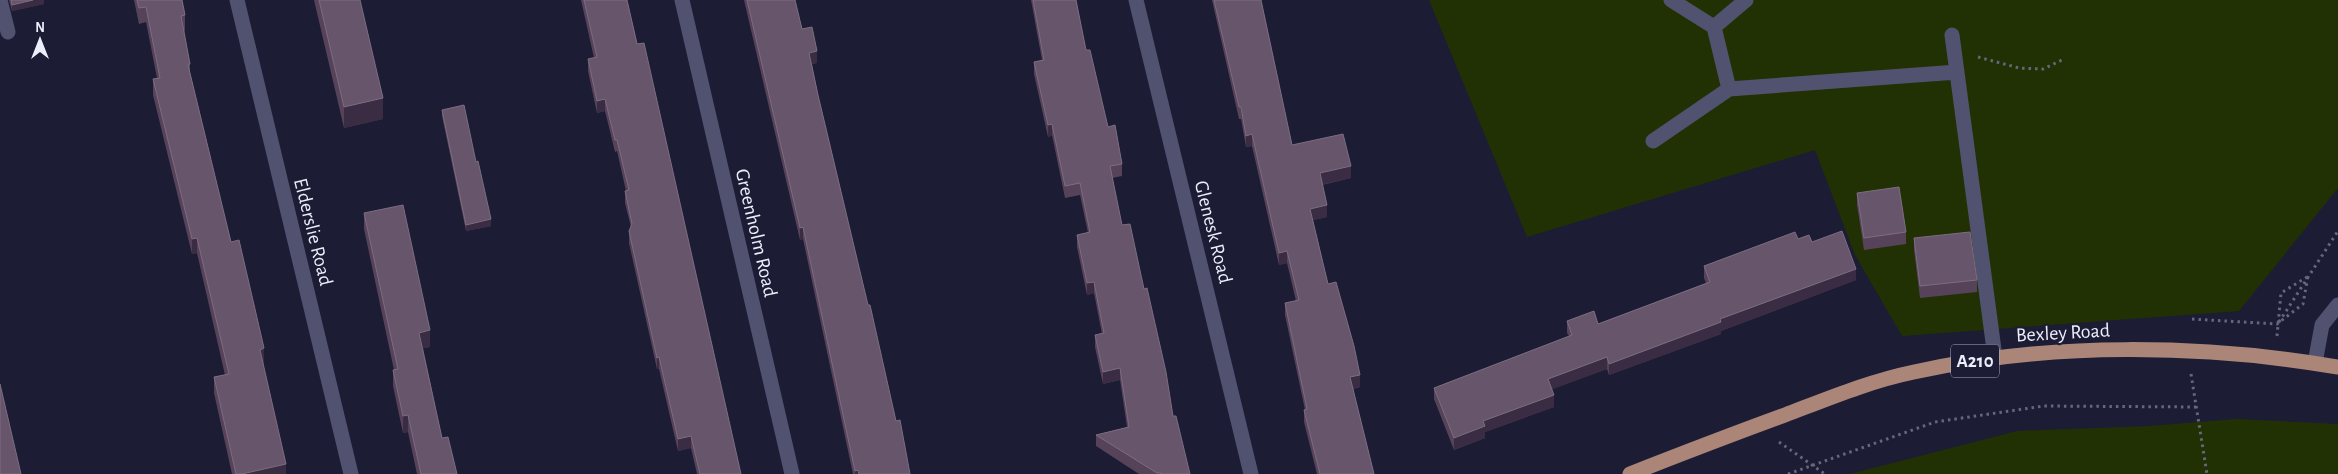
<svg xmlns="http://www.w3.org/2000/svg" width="2338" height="474" font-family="'Alegreya Sans',sans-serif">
  <rect width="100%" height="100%" fill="#1c1c35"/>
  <path fill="#223103" d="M 1429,0 L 2338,0 L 2338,188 L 2239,311 L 1902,336 L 1855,255 L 1815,150 L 1527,237 Z
    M 2236,419 L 2338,424 L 2338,474 L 1850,474 L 2017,431 L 2149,426 Z"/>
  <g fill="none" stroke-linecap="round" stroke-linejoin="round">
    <path stroke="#66677c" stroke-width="3" stroke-dasharray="2.5 4" stroke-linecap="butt" d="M 1978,57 L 2019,68 L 2043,69 L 2062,60
      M 2192,319 L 2277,324 L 2303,304 L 2308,276
      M 2279,322 L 2338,231
      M 2277,336 L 2281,293 L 2307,277
      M 2191,374 L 2207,474
      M 1779,442 L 1825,474
      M 1788,474 L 1935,422 L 2044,406 L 2196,407"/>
    <path stroke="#51526f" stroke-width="15" d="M 0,0 L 8,32
      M 237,0 L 351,474
      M 682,0 L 792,474
      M 1136,0 L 1251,474
      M 1671,0 L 1714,27 L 1729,89
      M 1714,27 L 1746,0
      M 1952,35 L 1995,357
      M 1653,141 L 1729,89 L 1957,72
      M 2315,363 L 2322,325 L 2338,305"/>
    <path stroke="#ac8579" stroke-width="15" d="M 1630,474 C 1681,454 1733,434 1785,415 C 1827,399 1870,381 1914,372 C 2049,342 2202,344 2338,367"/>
  </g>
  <path fill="#574359" d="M 9,0 L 44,0 L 44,4 L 12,11 Z
    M 134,0 L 182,0 L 185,15 L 185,31 L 184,31 L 190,64 L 190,73 L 231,242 L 264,364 L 263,364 L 286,474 L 232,474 L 214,393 L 214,377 L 225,375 L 197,253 L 192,254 L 153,95 L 153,79 L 157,78 L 146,22 L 139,24 Z
    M 314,0 L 360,0 L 383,119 L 344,128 Z
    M 581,0 L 627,0 L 741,474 L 697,474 L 691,448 L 678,451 L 659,369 L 657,369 L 629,243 L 629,231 L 631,227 L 625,203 L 625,191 L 626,191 L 617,151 L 615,152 L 605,111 L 597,113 L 588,71 L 588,59 L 594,58 Z
    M 744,0 L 795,0 L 802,29 L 817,63 L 812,64 L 818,95 L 868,305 L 896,421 L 910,474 L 853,474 L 803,239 L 800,240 Z
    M 1031,0 L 1076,0 L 1086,50 L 1108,127 L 1122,164 L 1122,176 L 1112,178 L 1122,225 L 1144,289 L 1173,416 L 1190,474 L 1139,474 L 1096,446 L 1096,435 L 1127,427 L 1120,380 L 1103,384 L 1095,347 L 1095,335 L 1102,334 L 1094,293 L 1087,295 L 1077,247 L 1077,235 L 1088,233 L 1080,195 L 1065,198 L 1052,135 L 1048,137 L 1034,74 L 1034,62 L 1042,60 Z
    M 1212,0 L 1261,0 L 1292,145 L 1351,178 L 1322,185 L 1327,217 L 1313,220 L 1328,284 L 1360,387 L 1353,389 L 1374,474 L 1317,474 L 1304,422 L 1304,410 L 1305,410 L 1285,315 L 1285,303 L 1296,301 L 1287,263 L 1279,265 L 1252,146 L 1246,147 L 1241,119 L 1239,119 Z
    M 442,110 L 476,162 L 491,226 L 466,231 L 442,116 Z
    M 1857,193 L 1906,232 L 1906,244 L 1864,250 L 1857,205 Z
    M 364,213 L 430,347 L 423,348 L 442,438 L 457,474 L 417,474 L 408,432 L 403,433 L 393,386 L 393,370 L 394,370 L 364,229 Z
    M 1914,238 L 1977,280 L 1977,292 L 1920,298 L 1914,250 Z
    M 1798,239 L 1812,242 L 1856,280 L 1721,331 L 1721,334 L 1609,375 L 1607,369 L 1552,389 L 1554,407 L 1485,432 L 1485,438 L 1454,450 L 1434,399 L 1434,388 L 1569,336 L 1567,333 L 1567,321 L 1598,324 L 1706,283 L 1704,278 L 1704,266 Z"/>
  <path fill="#392c43" d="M 33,0 L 44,0 L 44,4 L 12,11 L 12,5 Z
    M 817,51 L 817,63 L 809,65 L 809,53 Z
    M 383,98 L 383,119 L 344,128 L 344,107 Z
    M 605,99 L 605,111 L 597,113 L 597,101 Z
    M 1052,124 L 1052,135 L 1048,137 L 1048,125 Z
    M 1252,134 L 1252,146 L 1246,147 L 1246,136 Z
    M 1351,166 L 1351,178 L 1320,185 L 1320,173 Z
    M 1327,205 L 1327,217 L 1310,221 L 1310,209 Z
    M 491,219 L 491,226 L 466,231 L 466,225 Z
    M 803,227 L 803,239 L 800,240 L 800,228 Z
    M 197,238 L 197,253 L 192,254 L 192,239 Z
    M 1287,251 L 1287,263 L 1279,265 L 1279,253 Z
    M 1856,269 L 1856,280 L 1721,331 L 1721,334 L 1609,375 L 1609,364 L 1720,319 Z
    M 1094,282 L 1094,293 L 1087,295 L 1087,283 Z
    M 430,330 L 430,347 L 419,349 L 419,333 Z
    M 264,348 L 264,364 L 260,365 L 260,350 Z
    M 659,357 L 659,369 L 657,369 L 657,358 Z
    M 1607,357 L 1607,369 L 1548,391 L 1548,379 Z
    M 1120,368 L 1120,380 L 1103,384 L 1103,372 Z
    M 1360,375 L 1360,387 L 1350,389 L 1350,377 Z
    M 1554,395 L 1554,407 L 1485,432 L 1485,438 L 1454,450 L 1454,438 L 1483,421 Z
    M 408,415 L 408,432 L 403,433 L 403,416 Z
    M 691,436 L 691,448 L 678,451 L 678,439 Z
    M 286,464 L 286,474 L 242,474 Z
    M 858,470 L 858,474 L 855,474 L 855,471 Z"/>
  <path fill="#67556b" stroke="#7c6d82" d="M 11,0 L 33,0 L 12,5 Z
    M 137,0 L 182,0 L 185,15 L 181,16 L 190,64 L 188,65 L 231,242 L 239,240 L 264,348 L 260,350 L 286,464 L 242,474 L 236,474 L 214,377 L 229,374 L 197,238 L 192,239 L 153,79 L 160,78 L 146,7 L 139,8 Z
    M 319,0 L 360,0 L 383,98 L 344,107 Z
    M 584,0 L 627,0 L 637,44 L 644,43 L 741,474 L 700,474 L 691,436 L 678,439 L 659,357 L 657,358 L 629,231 L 632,224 L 625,191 L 629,190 L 617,140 L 615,140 L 605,99 L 597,101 L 588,59 L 597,57 Z
    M 747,0 L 795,0 L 802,29 L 812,27 L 817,51 L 809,53 L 818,95 L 868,305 L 870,305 L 896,421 L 900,420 L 910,474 L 859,474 L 858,470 L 855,471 L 803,227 L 800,228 Z
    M 1033,0 L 1076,0 L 1086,50 L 1090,50 L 1108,127 L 1115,125 L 1122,164 L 1110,166 L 1122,225 L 1130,224 L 1144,289 L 1147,288 L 1166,372 L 1173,416 L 1176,416 L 1190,474 L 1161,474 L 1161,473 L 1157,473 L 1096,435 L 1129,427 L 1120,368 L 1103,372 L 1095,335 L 1104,333 L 1094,282 L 1087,283 L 1077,235 L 1090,232 L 1080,183 L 1065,186 L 1052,124 L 1048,125 L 1034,62 L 1044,60 Z
    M 1214,0 L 1261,0 L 1292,145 L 1343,134 L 1351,166 L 1320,173 L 1327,205 L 1310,209 L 1328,284 L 1336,282 L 1354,346 L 1360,375 L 1350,377 L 1374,474 L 1320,474 L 1304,410 L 1307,409 L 1285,303 L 1299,300 L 1287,251 L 1279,253 L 1252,134 L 1246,136 L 1241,107 L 1239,107 Z
    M 464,105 L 476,162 L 478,161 L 491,219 L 466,225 L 442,110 Z
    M 1899,187 L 1906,232 L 1864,238 L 1857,193 Z
    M 403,205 L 430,330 L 419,333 L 442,438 L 448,437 L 457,474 L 421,474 L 408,415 L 403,416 L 393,370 L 398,369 L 364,213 Z
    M 1842,231 L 1856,269 L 1720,319 L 1721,322 L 1609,364 L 1607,357 L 1548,379 L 1554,395 L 1483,421 L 1485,426 L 1454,438 L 1434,388 L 1572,335 L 1567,321 L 1594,311 L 1598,324 L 1710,282 L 1704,266 L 1795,232 L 1798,239 L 1809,235 L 1812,242 Z
    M 1970,232 L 1977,280 L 1920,286 L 1914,238 Z
    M 0,384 L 21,474 L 0,474 Z"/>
  <g text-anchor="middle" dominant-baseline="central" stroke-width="4.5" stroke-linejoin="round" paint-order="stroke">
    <rect fill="#1c1c35" stroke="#aeafc0" stroke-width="1" x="1951" y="344.5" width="48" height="33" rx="4"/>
    <g font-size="19" font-weight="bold" fill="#edeefc">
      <text x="1975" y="361">A210</text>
    </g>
    <g font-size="20" fill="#edeefc" stroke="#1c1c35">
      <text transform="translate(313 232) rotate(76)">Elderslie Road</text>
      <text transform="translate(1213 232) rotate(76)">Glenesk Road</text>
      <text transform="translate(756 233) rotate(77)">Greenholm Road</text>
      <text transform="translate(2063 333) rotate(-3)">Bexley Road</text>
    </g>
  </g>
  <g transform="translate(40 40)" stroke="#1c1c35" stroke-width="4" paint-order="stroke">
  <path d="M0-4L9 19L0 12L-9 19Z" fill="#edeefc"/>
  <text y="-8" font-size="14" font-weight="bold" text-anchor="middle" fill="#edeefc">N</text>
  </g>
</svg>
